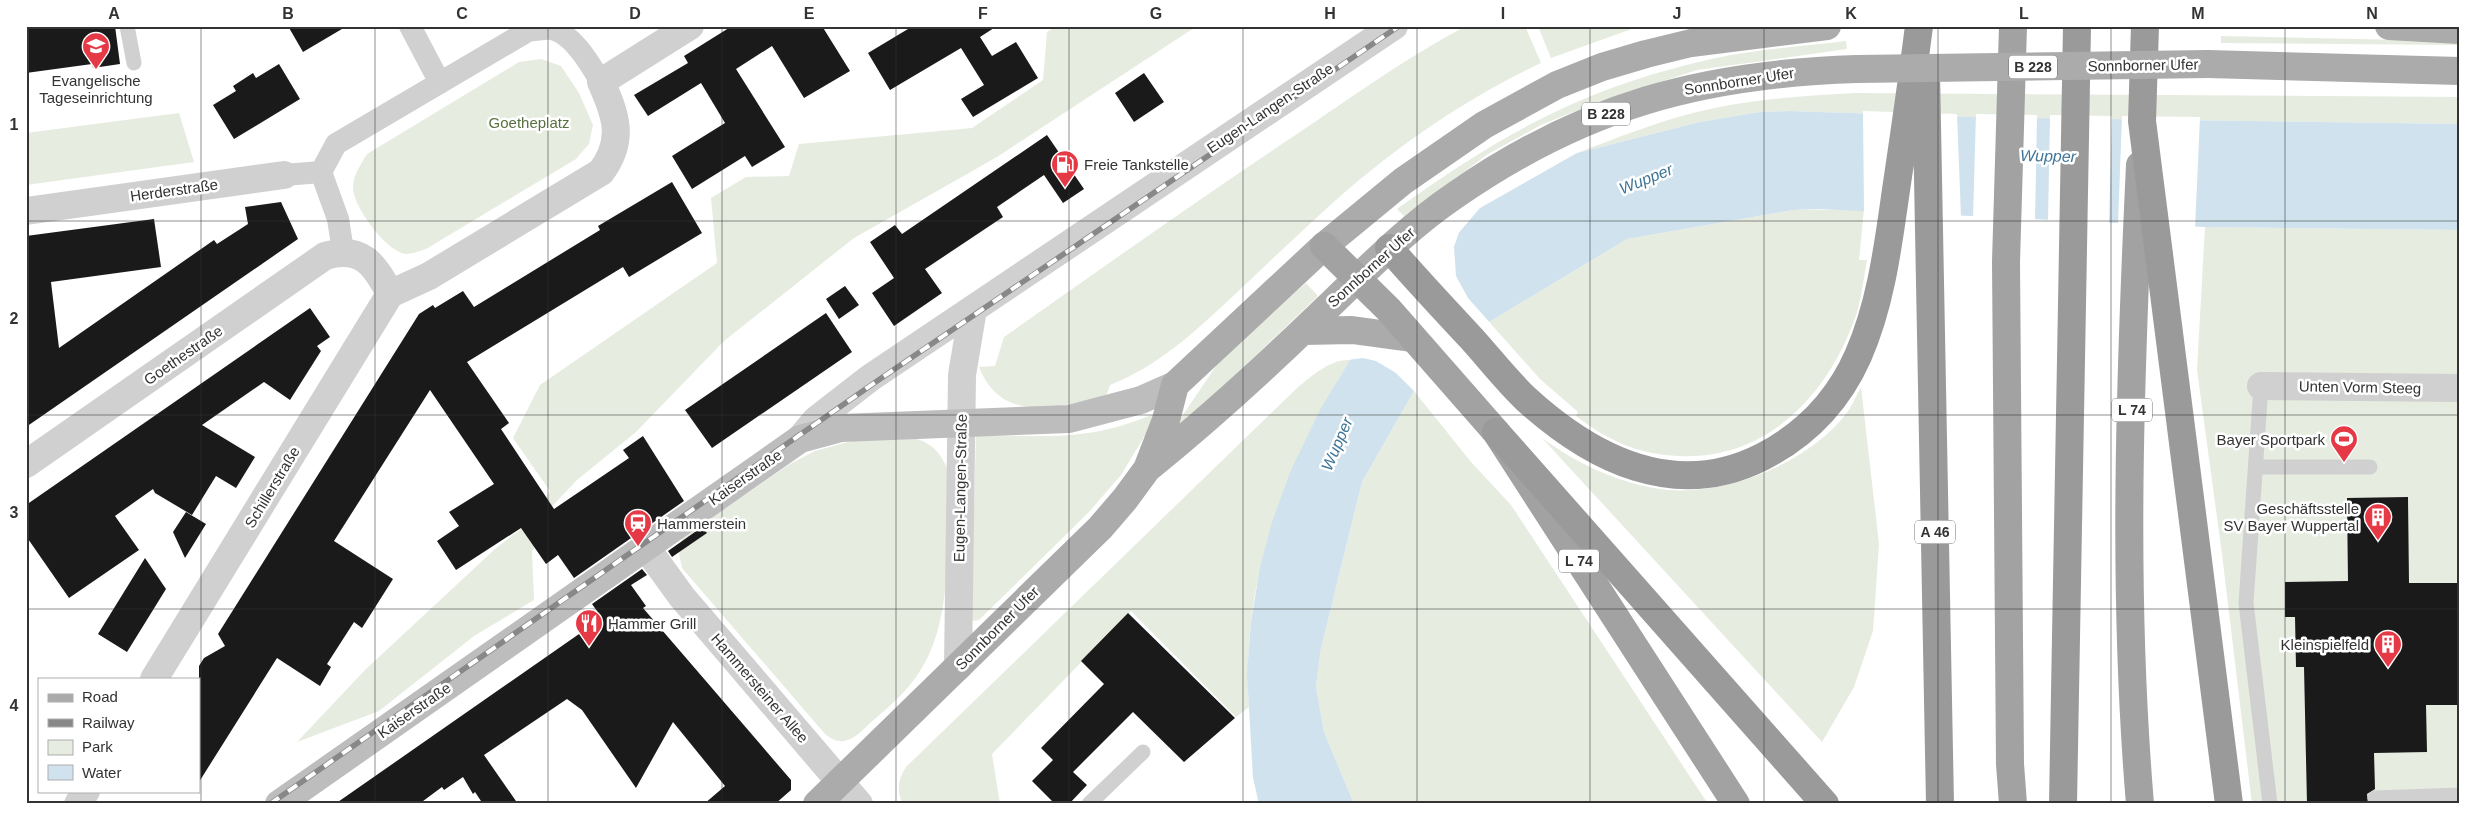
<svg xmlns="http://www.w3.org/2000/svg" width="2486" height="830" font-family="Helvetica,sans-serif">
  <rect width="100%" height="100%" fill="#fff"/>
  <path fill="#e6ecdf" d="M 1056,26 L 1197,26 L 997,157 L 854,238 L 724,341 L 636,432 L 577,480 L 541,518 L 544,534 L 532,551 L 534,600 L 474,636 L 379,711 L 297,742 L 365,670 L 495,549 L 522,528 L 541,507 L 550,491 L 513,438 L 540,385 L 717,263 L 711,198 L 746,177 L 789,176 L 799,144 L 972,128 L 1043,80 L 1047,32 Z
    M 1466,26 L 1525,26 L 1541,63 C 1461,101 1391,150 1326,209 C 1294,238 1263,268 1232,297 C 1195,332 1158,366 1110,385 L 1106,396 C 1058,407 1002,425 979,367 L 995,366 L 1004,337 C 1105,266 1206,194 1309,126 C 1360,91 1411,55 1466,26 Z
    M 1538,26 L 1640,26 L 1551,58 Z
    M 2221,36 L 2451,41 L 2457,42 L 2457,45 L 2221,43 Z
    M 1846,41 L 1847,49 L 1697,70 L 1596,103 L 1543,124 L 1488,154 L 1404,216 L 1397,209 C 1496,138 1579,90 1699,62 C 1746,50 1797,47 1846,41 Z
    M 541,59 L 561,66 L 579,93 L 593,125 L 589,144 L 576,159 L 426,249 C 420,251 412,254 406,254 C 387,252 358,212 354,194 C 350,179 360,166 367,154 L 519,62 Z
    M 1857,93 L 2460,97 L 2460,124 L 1969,117 L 1790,111 L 1760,112 L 1700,122 L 1577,153 C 1617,138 1656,122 1697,112 C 1748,99 1804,96 1857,93 Z
    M 179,113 L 194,162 L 26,185 L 26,133 Z
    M 1864,209 L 1859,260 L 1867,260 C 1864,276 1862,293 1858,309 C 1834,385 1777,453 1693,456 C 1668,457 1641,453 1618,442 C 1603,435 1589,426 1576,416 L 1578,412 L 1540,379 L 1489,322 L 1627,239 L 1793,210 Z
    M 2205,227 L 2460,230 L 2460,804 L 2252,804 L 2222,554 L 2197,370 Z
    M 1306,283 L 1318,296 L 1164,443 L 1216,366 L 1266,317 Z
    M 1350,360 C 1284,468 1241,578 1249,707 L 1236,717 L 1131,611 L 992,754 L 1000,804 L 903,804 C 896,791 898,779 906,767 L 1297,388 C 1312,376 1330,359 1350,360 Z
    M 1861,387 L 1879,544 L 1873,631 L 1854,687 L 1822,742 L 1542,438 C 1576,463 1618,483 1660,489 C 1723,498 1807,464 1846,414 C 1852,406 1856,396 1861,387 Z
    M 1414,391 L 1471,462 L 1511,505 L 1708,804 L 1354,804 L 1324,732 L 1316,687 L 1321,648 L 1362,482 Z
    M 1159,412 L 1121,475 L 1089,512 L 979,620 L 973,621 L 971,613 L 976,436 C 1017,435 1060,439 1100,431 C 1121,427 1139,420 1159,412 Z
    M 863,438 C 899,438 930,428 947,468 C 946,536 957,625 913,681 C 901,697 884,711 869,724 C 855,738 843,749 825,734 L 682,568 L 679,554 L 682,538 L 790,464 L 815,451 Z"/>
  <path fill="#cfe2ee" d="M 1790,111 L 1969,117 L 2460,124 L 2460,230 L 2205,227 L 1820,209 L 1793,210 L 1627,239 L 1489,322 L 1414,391 L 1362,482 L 1321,648 L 1316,687 L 1324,732 L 1354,804 L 1259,804 L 1253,778 L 1247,673 L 1251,622 L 1260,567 L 1272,522 L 1291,470 L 1321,408 L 1350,360 L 1480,208 L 1577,153 L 1700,122 L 1760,112 Z"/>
  <path fill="#fff" d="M 1863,111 L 1957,114 L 1961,217 L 1864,212 Z
    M 1976,114 L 2037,115 L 2035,221 L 1973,218 Z
    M 2050,115 L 2112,116 L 2109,225 L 2048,222 Z
    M 2122,116 L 2200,117 L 2195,229 L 2118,225 Z
    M 1461,226 L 1454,247 L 1456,276 L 1468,298 L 1491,324 L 1416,393 L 1396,373 L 1376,361 L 1363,358 L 1348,360 Z"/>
  <path fill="#1a1a1a" d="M 26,26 L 115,26 L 120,64 L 93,68 L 92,64 L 26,73 Z
    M 288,26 L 347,26 L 303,52 Z
    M 732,26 L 822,26 L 850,71 L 804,98 L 772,46 L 736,69 L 785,147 L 752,167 L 745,156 L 692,189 L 672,156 L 725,123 L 701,83 L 648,116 L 634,95 L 688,63 L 684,56 Z
    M 913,26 L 997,26 L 980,37 L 992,56 L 1016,42 L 1038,78 L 973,117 L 961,99 L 984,85 L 961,48 L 890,90 L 868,53 Z
    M 279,64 L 300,99 L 234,139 L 213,105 L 236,91 L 233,86 L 253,73 L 256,78 Z
    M 1144,73 L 1164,102 L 1134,122 L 1115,93 Z
    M 1047,135 L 1084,189 L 1063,203 L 1044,175 L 997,207 L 1003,217 L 925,269 L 942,293 L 894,326 L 872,293 L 894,278 L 870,242 L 895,225 L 902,234 Z
    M 672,182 L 702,233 L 629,277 L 623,267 L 467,362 L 509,423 L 501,429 L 554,509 L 629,458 L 623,450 L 643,436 L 684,501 L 574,578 L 558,555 L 546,564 L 521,528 L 456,570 L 437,541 L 459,526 L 449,512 L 494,484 L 430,390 L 334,541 L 393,579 L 362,628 L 354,622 L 327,664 L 331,667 L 320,686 L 277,658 L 199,782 L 199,666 L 204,658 L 225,646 L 218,634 L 419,314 L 433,305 L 435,308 L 463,291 L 474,307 L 600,230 L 598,226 Z
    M 281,202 L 298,239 L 26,427 L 26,236 L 154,219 L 161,267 L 51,282 L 59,348 L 214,240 L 217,244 L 248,224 L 245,207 Z
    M 845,286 L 859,305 L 839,319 L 826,299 Z
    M 310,308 L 330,337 L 317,346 L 321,351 L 290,400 L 264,382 L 202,425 L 255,457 L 236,488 L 216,476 L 192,515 L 155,493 L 153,489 L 115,516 L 139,550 L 69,598 L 26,536 L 26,505 Z
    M 826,313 L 852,352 L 712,448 L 685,410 Z
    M 2408,497 L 2409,583 L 2460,583 L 2460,705 L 2426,705 L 2427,752 L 2374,753 L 2375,789 L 2367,794 L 2368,804 L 2307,804 L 2304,667 L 2296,667 L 2295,617 L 2285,617 L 2285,582 L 2348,581 L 2347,498 Z
    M 186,512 L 206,524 L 185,558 L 173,532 Z
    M 702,527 L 707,533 L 672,557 L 668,551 Z
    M 145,558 L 166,589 L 127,652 L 98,634 Z
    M 642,569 L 647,575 L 631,585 L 646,606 L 643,608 L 791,780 L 791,790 L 775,804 L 704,804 L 725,786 L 673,722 L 636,788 L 582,710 L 567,699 L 484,755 L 518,804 L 483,804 L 475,792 L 473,794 L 463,777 L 444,790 L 442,787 L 419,804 L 335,804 L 602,618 L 592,604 Z
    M 1128,613 L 1235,718 L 1184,762 L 1133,712 L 1073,772 L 1087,785 L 1069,804 L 1055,804 L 1032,781 L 1053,760 L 1041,748 L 1104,684 L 1081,661 Z"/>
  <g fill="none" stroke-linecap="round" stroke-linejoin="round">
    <path stroke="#d0d0d0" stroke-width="15" d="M 127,26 L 134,63
      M 2261,386 L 2246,603 L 2270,804
      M 2256,467 L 2370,467
      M 2375,798 L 2460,795
      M 1089,804 L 1143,752"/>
    <path stroke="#d0d0d0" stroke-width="22" d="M 410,26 L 440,83
      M 284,175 L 321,172
      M 343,251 L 338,219 L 321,172 L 336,144 L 528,31 C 535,30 546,28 552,29 C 574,35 590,64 601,82"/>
    <path stroke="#d0d0d0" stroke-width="28" d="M 26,211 L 284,175
      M 390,294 L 429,276 L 601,172 C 625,140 616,115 601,82 L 690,26
      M 2261,386 L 2460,388
      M 26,464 L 325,256 C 361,245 375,264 390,294
      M 645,546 L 682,597 L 859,804
      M 154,679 L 390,294
      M 78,804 L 86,791"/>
    <path stroke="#d0d0d0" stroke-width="28" d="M 800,439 L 816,420 L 870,378 L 1394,26
      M 958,667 L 962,375 L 973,309"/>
    <path stroke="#bdbdbd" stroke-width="28" d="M 279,804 L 800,439 L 841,428 L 1069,419 L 1141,400 L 1175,385"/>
    <path stroke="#ababab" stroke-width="28" d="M 2389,26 L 2460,30
      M 2208,64 L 2460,71
      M 1303,331 L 1352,330 L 1411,338
      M 1148,468 C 1205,422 1259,373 1312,322 C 1358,279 1401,232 1454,196 C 1583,106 1701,74 1857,69
      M 817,804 L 1100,528 L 1125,499 L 1147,469 L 1166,420 L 1175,385 L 1324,246 L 1403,181 L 1484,125 L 1557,85 L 1602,67 L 1646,54 L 1691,43 L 1827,26"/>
    <path stroke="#a2a2a2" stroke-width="28" d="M 2140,165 C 2130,377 2122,591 2140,804
      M 1324,246 L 1389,310 L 1496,432 L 1736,804
      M 2013,804 L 2010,764 L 2006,262 L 2013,26"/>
    <path stroke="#9a9a9a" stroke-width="28" d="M 2145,26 L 2142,121 L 2229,804
      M 1926,73 L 1940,804
      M 1389,248 C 1416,279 1444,309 1472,339 C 1490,359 1507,381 1526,399 C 1592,459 1675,501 1762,457 C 1805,435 1838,401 1858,356 C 1881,304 1888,246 1896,190 C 1904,136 1912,81 1919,26
      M 1496,432 L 1825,804
      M 2063,804 L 2077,26"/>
    <g stroke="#888" stroke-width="5.5">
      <path id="rail" d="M 270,804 L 880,379 L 1399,26"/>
    </g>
    <use href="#rail" stroke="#fff" stroke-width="4" stroke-dasharray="11" stroke-linecap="butt"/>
    <path stroke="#ababab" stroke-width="28" d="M 1857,69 L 2208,64"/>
  </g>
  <path fill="none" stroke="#333" stroke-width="1" stroke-opacity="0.55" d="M 201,26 L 201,804M 375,26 L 375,804M 548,26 L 548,804M 722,26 L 722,804M 896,26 L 896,804M 1069,26 L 1069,804M 1243,26 L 1243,804M 1417,26 L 1417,804M 1590,26 L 1590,804M 1764,26 L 1764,804M 1938,26 L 1938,804M 2111,26 L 2111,804M 2285,26 L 2285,804M 26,221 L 2460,221M 26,415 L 2460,415M 26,609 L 2460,609"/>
  <defs>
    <g id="school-pin" transform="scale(1.4375)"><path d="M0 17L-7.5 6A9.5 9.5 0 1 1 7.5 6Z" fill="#e63946" stroke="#fff"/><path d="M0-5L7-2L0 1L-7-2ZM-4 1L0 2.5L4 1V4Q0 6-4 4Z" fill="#fff"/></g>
    <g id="fuel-pin" transform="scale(1.4375)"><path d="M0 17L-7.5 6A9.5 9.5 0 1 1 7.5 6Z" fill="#e63946" stroke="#fff"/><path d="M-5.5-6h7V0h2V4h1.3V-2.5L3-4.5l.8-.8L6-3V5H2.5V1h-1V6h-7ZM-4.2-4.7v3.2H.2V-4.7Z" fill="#fff"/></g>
    <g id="stadium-pin" transform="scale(1.4375)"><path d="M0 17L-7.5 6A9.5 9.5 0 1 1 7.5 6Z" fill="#e63946" stroke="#fff"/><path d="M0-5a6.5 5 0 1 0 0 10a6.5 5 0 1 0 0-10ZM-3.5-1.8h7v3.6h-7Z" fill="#fff"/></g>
    <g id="building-pin" transform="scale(1.4375)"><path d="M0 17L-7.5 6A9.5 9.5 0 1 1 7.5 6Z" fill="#e63946" stroke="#fff"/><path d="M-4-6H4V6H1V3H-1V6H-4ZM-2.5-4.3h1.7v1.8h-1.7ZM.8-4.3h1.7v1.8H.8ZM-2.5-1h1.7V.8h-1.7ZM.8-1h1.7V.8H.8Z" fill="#fff"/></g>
    <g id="station-pin" transform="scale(1.4375)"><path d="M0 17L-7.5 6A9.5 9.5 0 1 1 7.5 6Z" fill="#e63946" stroke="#fff"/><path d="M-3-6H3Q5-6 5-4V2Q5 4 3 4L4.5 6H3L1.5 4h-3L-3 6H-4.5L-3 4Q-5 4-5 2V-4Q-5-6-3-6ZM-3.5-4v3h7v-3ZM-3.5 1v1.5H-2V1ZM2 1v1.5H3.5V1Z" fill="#fff"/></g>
    <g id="restaurant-pin" transform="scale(1.4375)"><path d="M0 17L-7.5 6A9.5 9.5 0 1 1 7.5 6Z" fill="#e63946" stroke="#fff"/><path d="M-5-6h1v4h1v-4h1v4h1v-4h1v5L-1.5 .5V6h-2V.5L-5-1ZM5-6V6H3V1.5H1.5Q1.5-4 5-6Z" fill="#fff"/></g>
  </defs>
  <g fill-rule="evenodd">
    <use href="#school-pin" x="96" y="46"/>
    <use href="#fuel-pin" x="1065" y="164"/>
    <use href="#stadium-pin" x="2344" y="439"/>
    <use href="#building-pin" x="2378" y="517"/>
    <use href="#station-pin" x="638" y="523"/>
    <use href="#restaurant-pin" x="589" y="623"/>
    <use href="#building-pin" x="2388" y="644"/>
  </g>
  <g text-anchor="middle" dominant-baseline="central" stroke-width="5" stroke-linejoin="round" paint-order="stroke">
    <g fill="#fff" stroke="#707070" stroke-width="1">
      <rect x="2009" y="55.5" width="48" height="23" rx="4"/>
      <rect x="1582" y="102.5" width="48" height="23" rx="4"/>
      <rect x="2112" y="398.5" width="40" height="23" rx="4"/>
      <rect x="1915" y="520.5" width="40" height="23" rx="4"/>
      <rect x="1559" y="549.5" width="40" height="23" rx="4"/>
    </g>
    <g font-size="14" font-weight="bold" fill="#333">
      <text x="2033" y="67">B 228</text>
      <text x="1606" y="114">B 228</text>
      <text x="2132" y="410">L 74</text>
      <text x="1935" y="532">A 46</text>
      <text x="1579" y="561">L 74</text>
    </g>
    <g font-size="15" fill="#333" stroke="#fff">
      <text transform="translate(2143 65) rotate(-1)">Sonnborner Ufer</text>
      <text transform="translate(1739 81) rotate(-9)">Sonnborner Ufer</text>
      <text transform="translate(1270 108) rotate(-34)">Eugen-Langen-Straße</text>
      <text transform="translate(174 190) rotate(-8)">Herderstraße</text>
      <text transform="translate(1371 267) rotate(-42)">Sonnborner Ufer</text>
      <text transform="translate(183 355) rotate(-35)">Goethestraße</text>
      <text transform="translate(2360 387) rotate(1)">Unten Vorm Steeg</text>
      <text transform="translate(745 477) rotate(-35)">Kaiserstraße</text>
      <text transform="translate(272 487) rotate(-59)">Schillerstraße</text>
      <text transform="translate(960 488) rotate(-89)">Eugen-Langen-Straße</text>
      <text transform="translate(997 628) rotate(-45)">Sonnborner Ufer</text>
      <text transform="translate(760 688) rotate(49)">Hammersteiner Allee</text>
      <text transform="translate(414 710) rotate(-35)">Kaiserstraße</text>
    </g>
    <g font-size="15" fill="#333" stroke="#fff" text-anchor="start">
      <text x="96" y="80" text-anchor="middle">Evangelische<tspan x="96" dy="17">Tageseinrichtung</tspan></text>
      <text x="1084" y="164">Freie Tankstelle</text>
      <text x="2325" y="439" text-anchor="end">Bayer Sportpark</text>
      <text x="2359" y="508" text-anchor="end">Geschäftsstelle<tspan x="2359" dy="17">SV Bayer Wuppertal</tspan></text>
      <text x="657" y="523">Hammerstein</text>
      <text x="608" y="623">Hammer Grill</text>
      <text x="2369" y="644" text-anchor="end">Kleinspielfeld</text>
    </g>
    <g font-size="15" fill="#56703f" stroke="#fff">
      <text x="529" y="122">Goetheplatz</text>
    </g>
    <g font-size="16" font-style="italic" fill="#3f7597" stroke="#fff">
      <text transform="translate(2048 156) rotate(1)">Wupper</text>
      <text transform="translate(1646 179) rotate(-22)">Wupper</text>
      <text transform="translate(1337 444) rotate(-67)">Wupper</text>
    </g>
  </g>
  <rect width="2486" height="830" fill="none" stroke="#ffffff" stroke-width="55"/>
  <rect x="38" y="678" width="162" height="115" fill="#ffffff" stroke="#adadad"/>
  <rect x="48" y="694" width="25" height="8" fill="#ababab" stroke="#adadad"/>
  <text x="82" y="702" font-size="15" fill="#333333">Road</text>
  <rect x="48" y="719" width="25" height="8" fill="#888888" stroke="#adadad"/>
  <text x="82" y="728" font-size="15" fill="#333333">Railway</text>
  <rect x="48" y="740" width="25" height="15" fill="#e6ecdf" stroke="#adadad"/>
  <text x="82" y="752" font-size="15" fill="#333333">Park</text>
  <rect x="48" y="765" width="25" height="15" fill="#cfe2ee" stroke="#adadad"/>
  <text x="82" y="778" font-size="15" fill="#333333">Water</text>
  <rect x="28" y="28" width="2430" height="774" fill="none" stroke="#333" stroke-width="2"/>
  <g font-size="16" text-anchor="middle" font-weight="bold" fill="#333">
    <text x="114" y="19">A</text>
    <text x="288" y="19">B</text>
    <text x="462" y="19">C</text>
    <text x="635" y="19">D</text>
    <text x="809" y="19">E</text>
    <text x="983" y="19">F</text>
    <text x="1156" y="19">G</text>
    <text x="1330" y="19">H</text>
    <text x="1503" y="19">I</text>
    <text x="1677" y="19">J</text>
    <text x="1851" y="19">K</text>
    <text x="2024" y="19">L</text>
    <text x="2198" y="19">M</text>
    <text x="2372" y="19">N</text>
    <text x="14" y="130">1</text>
    <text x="14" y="324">2</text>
    <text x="14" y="518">3</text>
    <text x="14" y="711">4</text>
  </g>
</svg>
